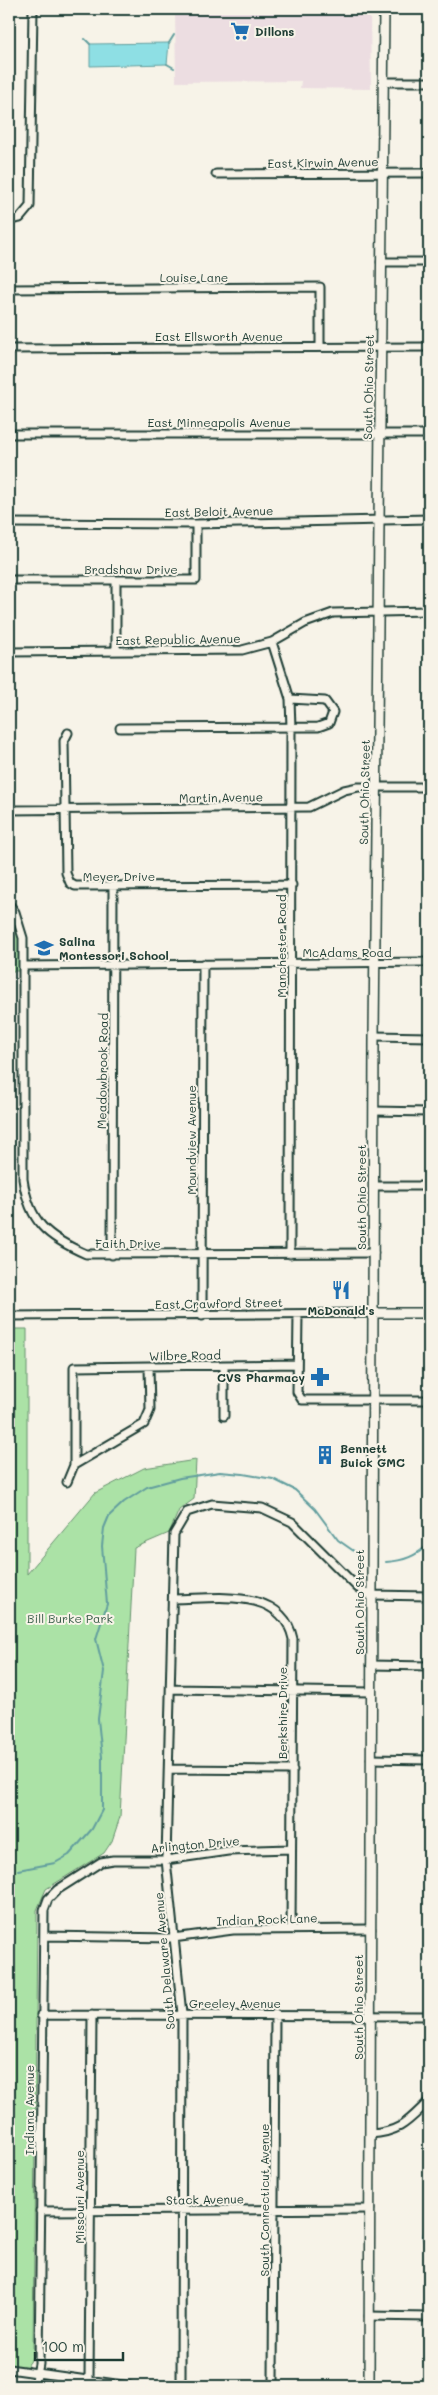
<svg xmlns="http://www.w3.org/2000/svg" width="438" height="2395" font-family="Mali,sans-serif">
  <rect width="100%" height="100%" fill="#f7f3e8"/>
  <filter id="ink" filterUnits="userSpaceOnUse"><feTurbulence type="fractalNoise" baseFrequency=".02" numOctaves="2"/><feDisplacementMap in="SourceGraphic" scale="10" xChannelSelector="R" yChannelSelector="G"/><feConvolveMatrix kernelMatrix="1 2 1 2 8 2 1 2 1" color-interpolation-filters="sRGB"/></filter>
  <g filter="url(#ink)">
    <path fill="#ecdde1" d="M 175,9 L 370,9 L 371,89 L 300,88 L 301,81 L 176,82 Z"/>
    <path fill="#abe2a6" stroke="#65906d" d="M 9,911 L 19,940 L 20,971 L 9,971 Z
      M 9,1329 L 27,1329 L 27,1574 L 95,1493 L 144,1468 L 196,1460 L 194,1499 L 179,1510 L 169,1533 L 134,1548 L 120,1817 L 112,1841 L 104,1853 L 46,1889 L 37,1910 L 33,2354 L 30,2362 L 25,2368 L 9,2366 Z"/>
    <path fill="#8edfe4" stroke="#629e9e" d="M 169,43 L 167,64 L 90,66 L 90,44 Z"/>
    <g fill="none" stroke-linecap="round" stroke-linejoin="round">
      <path stroke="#629e9e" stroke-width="2" d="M 85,39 L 90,44
        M 169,43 L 174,35
        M 167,64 L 174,68
        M 386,1562 C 404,1561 416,1556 429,1544
        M 18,1870 L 55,1863 L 69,1855 L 92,1829 L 102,1810 L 102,1757 L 98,1719 L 104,1671 L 96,1639 L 107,1604 L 102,1546 L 104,1528 L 109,1516 L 124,1502 L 147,1487 L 180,1478 L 220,1472 L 243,1474 L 273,1479 L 295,1490 L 315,1509 L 338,1540 L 358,1554
        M 429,2202 L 423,2238 L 429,2265"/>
      <g stroke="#1f3d34" stroke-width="11">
        <path id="minor" d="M 383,82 L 429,82
          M 216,174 L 429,173
          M 9,220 L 20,218 L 30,206 L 33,9
          M 381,262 L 429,262
          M 9,289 L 320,287 L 320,347
          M 9,349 L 429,347
          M 9,434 L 429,434
          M 9,523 L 196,524 L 429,519
          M 9,580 L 196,580 L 196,524
          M 116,580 L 116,651
          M 272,642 L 290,699 L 291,728 L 290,1254
          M 9,652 L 242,650 L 272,642 L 305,623 L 333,613 L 429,611
          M 120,728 L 318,727 L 329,723 L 333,712 L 325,701 L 290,699
          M 68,733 L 64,741 L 66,873 L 70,883 L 75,886 L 292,885
          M 9,810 L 309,807 L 344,790 L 358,787 L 429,787
          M 9,904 L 15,912 L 23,938 L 23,1179 C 29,1222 47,1237 86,1254 L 374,1253
          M 24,966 L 429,962
          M 374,1036 L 429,1037
          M 374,1111 L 429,1112
          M 374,1186 L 429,1186
          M 112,1255 L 113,887
          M 298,1314 L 297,1392 L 302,1400 L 429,1400
          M 9,1316 L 373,1313
          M 202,1316 L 203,964
          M 224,1416 L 224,1366
          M 74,1465 L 144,1424 L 150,1410 L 149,1367
          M 67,1482 L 74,1465 L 74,1367 L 297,1364
          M 173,1599 C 214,1599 282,1586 293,1639 L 291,1928
          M 371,1665 L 429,1666
          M 171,1689 L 371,1692
          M 371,1759 L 429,1760
          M 170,1769 L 293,1770
          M 44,1936 L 173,1938 L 233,1930 L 371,1929
          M 41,2015 L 429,2016
          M 370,2134 C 401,2132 408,2121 429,2101
          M 40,2211 L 370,2209
          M 369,2316 L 429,2317
          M 9,2369 L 130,2386
          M 89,2380 L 92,2015
          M 35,2386 L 39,2364 L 44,1910 L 48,1899 L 57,1890 L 101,1862 L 113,1860 L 166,1860 L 228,1851 L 291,1849
          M 181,2386 L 182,2014 L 166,1860 L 174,1534 L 187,1512 L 212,1504 L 262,1508 L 292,1522 L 358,1588 L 371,1595 L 429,1596
          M 273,2386 L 275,2014"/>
      </g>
      <g stroke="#1f3d34" stroke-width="12">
        <path id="major" d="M 373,1313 L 429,1313
          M 369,2386 L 374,1036 L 384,9"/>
      </g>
      <use href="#minor" stroke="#f7f3e8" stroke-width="7"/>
      <use href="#major" stroke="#f7f3e8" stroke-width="9"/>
    </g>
  </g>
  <defs>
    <g id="supermarket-bare" transform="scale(1.5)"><path d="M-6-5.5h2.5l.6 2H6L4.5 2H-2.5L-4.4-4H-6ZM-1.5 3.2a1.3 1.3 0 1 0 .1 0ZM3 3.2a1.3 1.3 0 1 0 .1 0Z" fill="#1f6fb2" stroke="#f7f3e8" stroke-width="2.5" paint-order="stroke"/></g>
    <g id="school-bare" transform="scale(1.5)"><path d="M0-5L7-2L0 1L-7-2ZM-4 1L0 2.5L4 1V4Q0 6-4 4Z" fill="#1f6fb2" stroke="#f7f3e8" stroke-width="2.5" paint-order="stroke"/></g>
    <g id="restaurant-bare" transform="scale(1.5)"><path d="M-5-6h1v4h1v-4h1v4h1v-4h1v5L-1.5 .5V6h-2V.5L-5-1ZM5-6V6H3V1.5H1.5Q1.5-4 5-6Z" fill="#1f6fb2" stroke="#f7f3e8" stroke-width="2.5" paint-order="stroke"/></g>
    <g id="pharmacy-bare" transform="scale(1.5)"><path d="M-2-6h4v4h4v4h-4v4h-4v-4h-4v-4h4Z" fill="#1f6fb2" stroke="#f7f3e8" stroke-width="2.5" paint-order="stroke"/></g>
    <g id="building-bare" transform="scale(1.5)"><path d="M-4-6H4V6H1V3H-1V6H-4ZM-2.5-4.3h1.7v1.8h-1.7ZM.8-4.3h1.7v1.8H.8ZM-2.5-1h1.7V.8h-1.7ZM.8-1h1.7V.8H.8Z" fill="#1f6fb2" stroke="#f7f3e8" stroke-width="2.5" paint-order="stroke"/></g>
  </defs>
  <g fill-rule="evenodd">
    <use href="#supermarket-bare" x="240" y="31"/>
    <use href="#school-bare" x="44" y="948"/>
    <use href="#restaurant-bare" x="341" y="1290"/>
    <use href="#pharmacy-bare" x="320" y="1377"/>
    <use href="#building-bare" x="325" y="1455"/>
  </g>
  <g text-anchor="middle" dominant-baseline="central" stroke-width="4" stroke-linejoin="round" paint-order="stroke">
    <g font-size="12" font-weight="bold" fill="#1f3d34" stroke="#f7f3e8" text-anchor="start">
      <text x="255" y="31">Dillons</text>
      <text x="59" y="941">Salina<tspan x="59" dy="14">Montessori School</tspan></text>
      <text x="341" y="1310" text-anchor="middle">McDonald's</text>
      <text x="305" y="1377" text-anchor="end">CVS Pharmacy</text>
      <text x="340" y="1448">Bennett<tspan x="340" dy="14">Buick GMC</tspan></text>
    </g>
    <g font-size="12" fill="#1f3d34" stroke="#f7f3e8">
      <text transform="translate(323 162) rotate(-1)">East Kirwin Avenue</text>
      <text x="194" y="277">Louise Lane</text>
      <text x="219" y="336">East Ellsworth Avenue</text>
      <text transform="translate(368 387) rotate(-89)">South Ohio Street</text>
      <text x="219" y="422">East Minneapolis Avenue</text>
      <text transform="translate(219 511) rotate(-1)">East Beloit Avenue</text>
      <text x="131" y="569">Bradshaw Drive</text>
      <text transform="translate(178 639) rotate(-1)">East Republic Avenue</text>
      <text transform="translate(364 792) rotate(-89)">South Ohio Street</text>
      <text transform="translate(221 797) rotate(-1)">Martin Avenue</text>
      <text x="119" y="876">Meyer Drive</text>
      <text transform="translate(281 946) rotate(-90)">Manchester Road</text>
      <text x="347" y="952">McAdams Road</text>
      <text transform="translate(102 1071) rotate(-89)">Meadowbrook Road</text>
      <text transform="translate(191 1140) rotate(-90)">Moundview Avenue</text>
      <text transform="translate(361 1197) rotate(-90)">South Ohio Street</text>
      <text x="128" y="1243">Faith Drive</text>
      <text transform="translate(219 1303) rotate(-1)">East Crawford Street</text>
      <text transform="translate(185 1355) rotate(-1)">Wilbre Road</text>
      <text transform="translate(359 1602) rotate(-90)">South Ohio Street</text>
      <text transform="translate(282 1713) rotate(-90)">Berkshire Drive</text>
      <text transform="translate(195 1844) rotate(-5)">Arlington Drive</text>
      <text transform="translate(267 1919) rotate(-2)">Indian Rock Lane</text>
      <text transform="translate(164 1961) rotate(-95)">South Delaware Avenue</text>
      <text x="235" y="2003">Greeley Avenue</text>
      <text transform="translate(358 2007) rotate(-90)">South Ohio Street</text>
      <text transform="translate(29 2110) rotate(-90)">Indiana Avenue</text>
      <text transform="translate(79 2197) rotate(-90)">Missouri Avenue</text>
      <text transform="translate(205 2199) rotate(-1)">Stack Avenue</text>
      <text transform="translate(264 2200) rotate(-90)">South Connecticut Avenue</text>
    </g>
    <g font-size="12" fill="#3b5e4b" stroke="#f7f3e8">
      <text x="70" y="1618">Bill Burke Park</text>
    </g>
  </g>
  <rect width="438" height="2395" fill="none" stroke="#f7f3e8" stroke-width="30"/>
  <rect x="15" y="15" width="408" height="2365" fill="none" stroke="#1f3d34" stroke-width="2" filter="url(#ink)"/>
  <path d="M35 2352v8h88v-8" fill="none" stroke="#1f3d34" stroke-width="2.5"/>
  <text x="42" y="2352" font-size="15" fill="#1f3d34" stroke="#f7f3e8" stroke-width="4" paint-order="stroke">100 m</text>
</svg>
